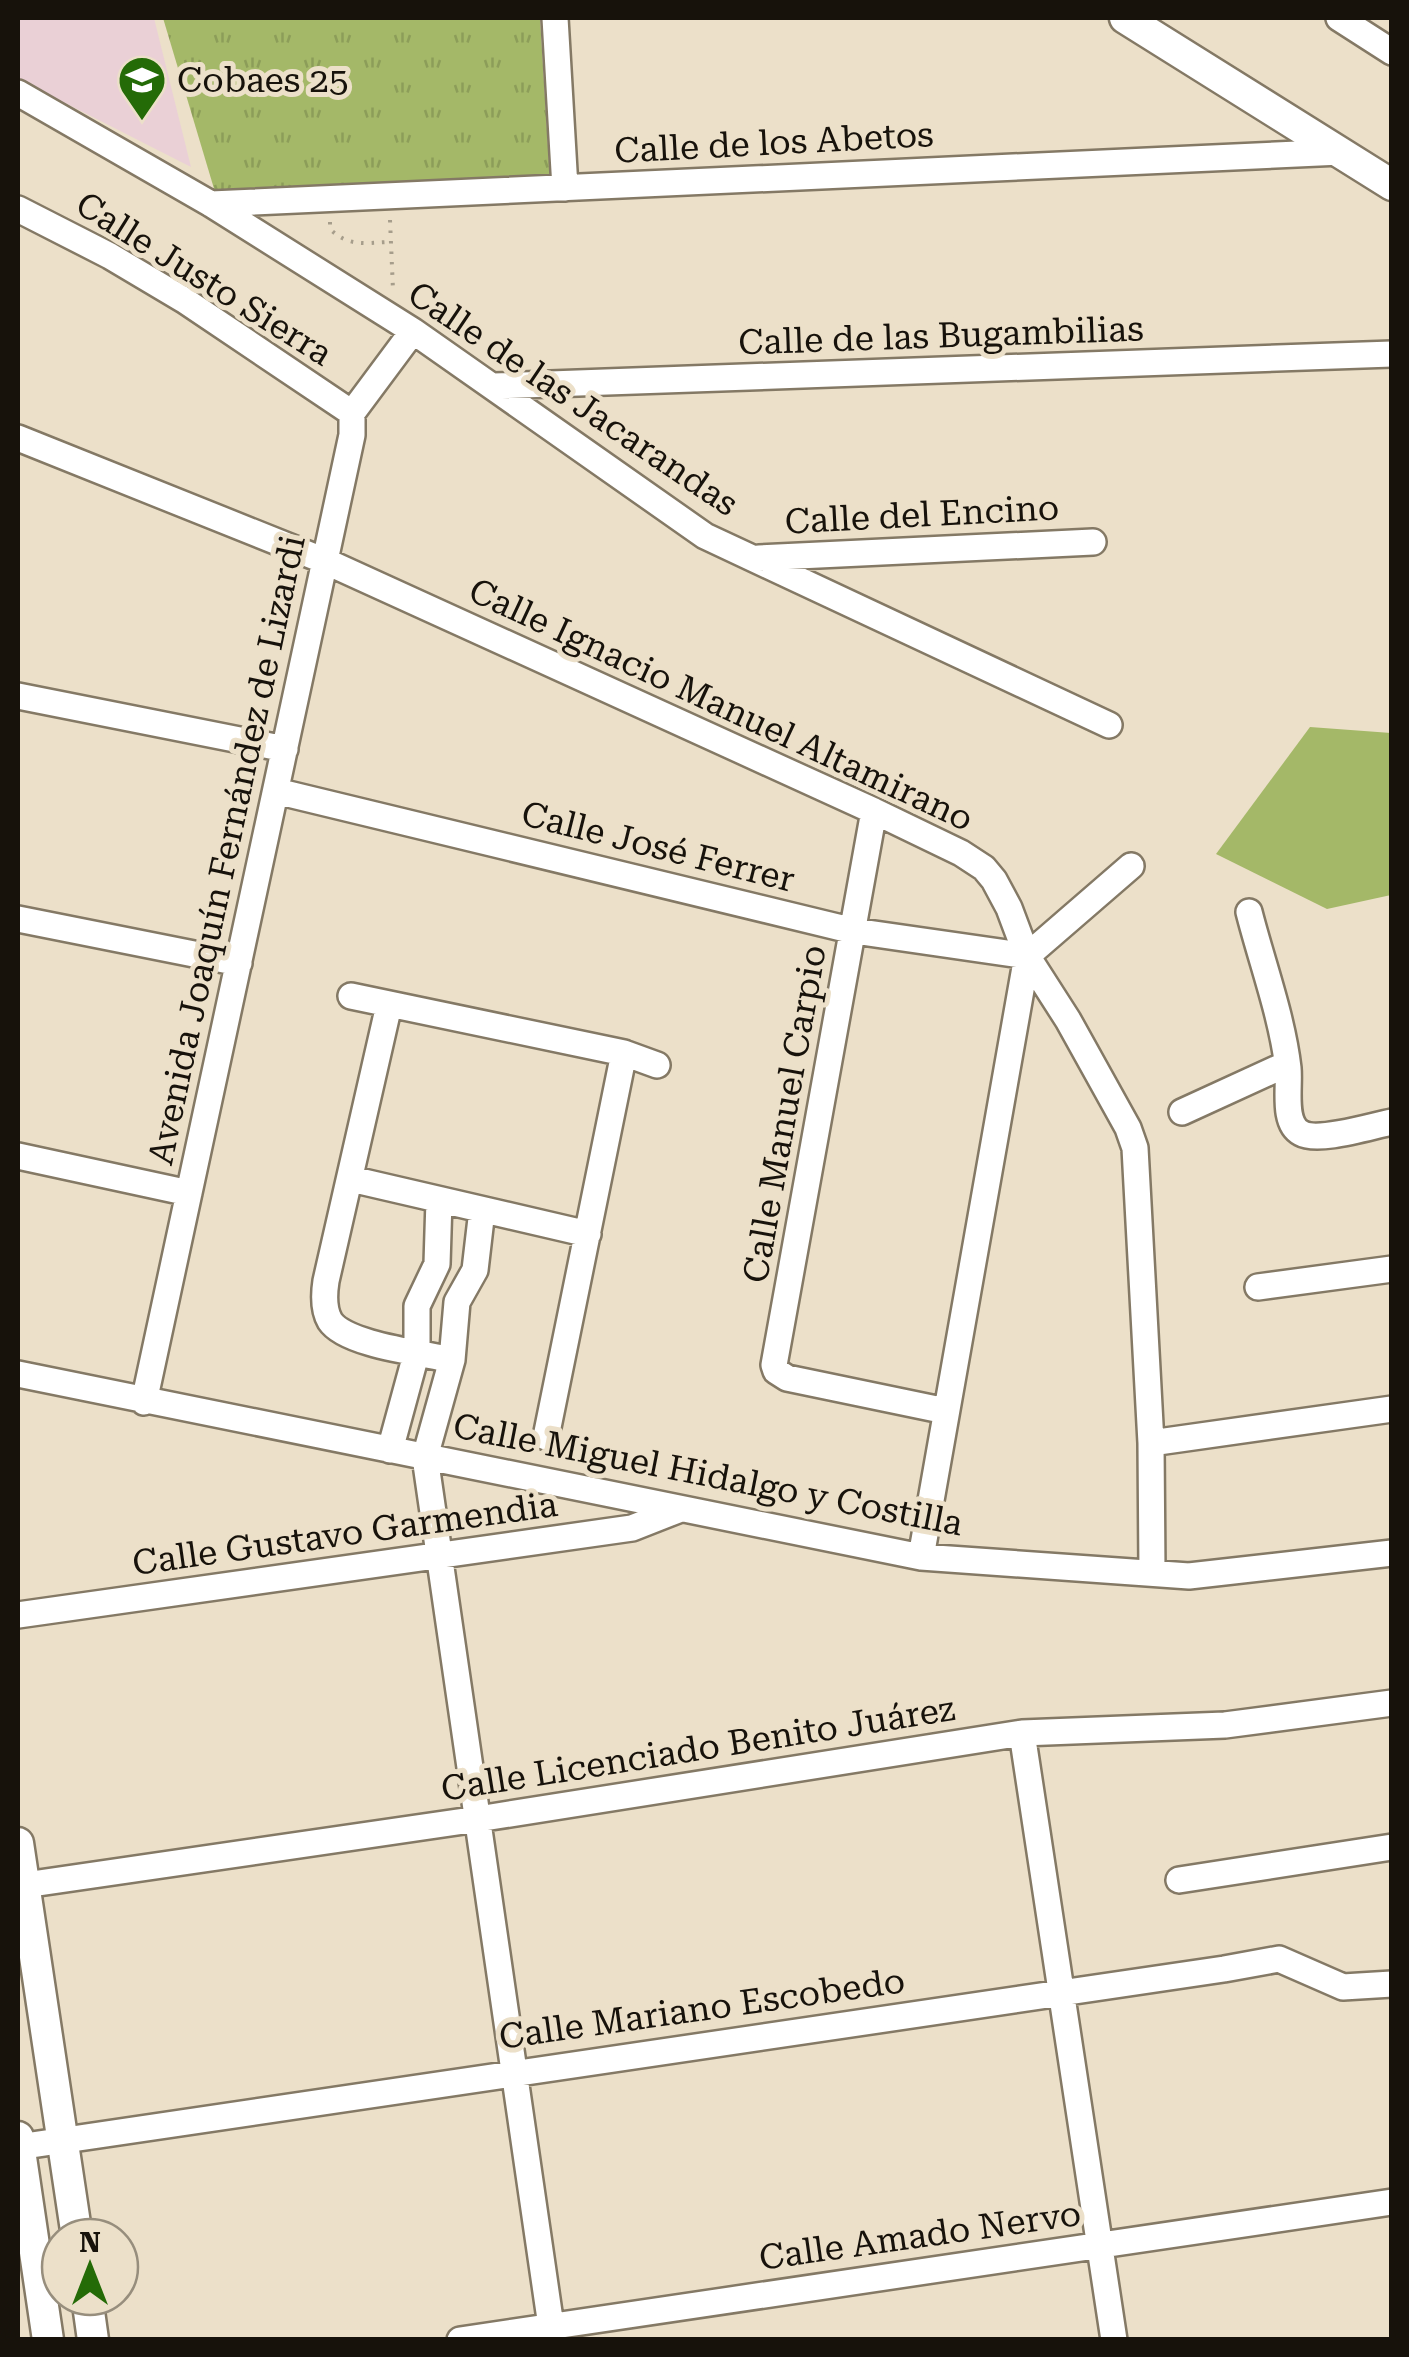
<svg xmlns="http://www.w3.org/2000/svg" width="1409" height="2357" font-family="'Roboto Serif',serif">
  <defs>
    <pattern id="park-tufts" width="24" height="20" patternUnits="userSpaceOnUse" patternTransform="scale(2.5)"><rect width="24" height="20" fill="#a4b868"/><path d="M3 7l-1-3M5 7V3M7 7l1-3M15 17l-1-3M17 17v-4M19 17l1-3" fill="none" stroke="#8c9d59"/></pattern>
  </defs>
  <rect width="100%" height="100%" fill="#ece0c9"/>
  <path fill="#ead0d6" d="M 18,18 L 154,18 L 191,167 L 18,79 Z"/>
  <path fill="#a4b868" d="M 1310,727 L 1391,733 L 1391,895 L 1327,909 L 1216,854 Z"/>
  <path fill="url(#park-tufts)" d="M 163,18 L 540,18 L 550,178 L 215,192 Z"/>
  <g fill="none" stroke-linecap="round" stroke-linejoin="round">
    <g stroke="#847965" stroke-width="30">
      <path id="minor" d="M 555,18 L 565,188
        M 1339,18 L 1392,52
        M 18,93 L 211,204 L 413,331 L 705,536 L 1109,725
        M 211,204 L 1341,152
        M 18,209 L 110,256 L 184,300 L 352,413
        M 494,386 L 1392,354
        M 18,438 L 325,561 L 874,811 L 961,853 L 984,868 L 994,880 L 1009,908 L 1027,956 L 1068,1020 L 1128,1128 L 1135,1148 L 1151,1443 L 1152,1572
        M 759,558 L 1093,542
        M 18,696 L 285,749
        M 276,791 L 854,931 L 1027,956
        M 874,811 L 774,1365 L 776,1371 L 787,1378 L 946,1411
        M 1249,912 C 1262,963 1282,1016 1288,1068 C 1290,1087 1282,1123 1301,1133 C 1318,1143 1371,1126 1392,1122
        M 18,919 L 239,963
        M 1027,956 L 1131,866
        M 351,996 L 624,1053 L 657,1065
        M 389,1005 L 326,1281 C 324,1294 323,1309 330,1321 C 346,1345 423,1353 452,1360
        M 1182,1112 L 1287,1064
        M 18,1156 L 189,1193
        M 351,1179 L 588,1234
        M 482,1210 L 475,1270 L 457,1302 L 452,1360 L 425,1457 L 553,2340
        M 1258,1287 L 1392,1269
        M 18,1374 L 921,1557 L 1189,1576 L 1392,1553
        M 144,1402 L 352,435 L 352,413 L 413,331
        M 546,1437 L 624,1053
        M 1151,1443 L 1392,1409
        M 390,1450 L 417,1351 L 417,1306 L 437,1264 L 439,1200
        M 921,1557 L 1027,956
        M 18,1615 L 632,1528 L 678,1510
        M 1022,1733 L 1114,2340
        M 1179,1880 L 1392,1847
        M 18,1886 L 478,1819 L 1022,1733 L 1225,1725 L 1392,1703
        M 18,2147 L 1224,1969 L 1279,1959 L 1343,1987 L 1392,1984
        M 460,2340 L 1392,2202"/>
    </g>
    <g stroke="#847965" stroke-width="35">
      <path id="major" d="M 1125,18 L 1392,185
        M 18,1843 L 77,2237
        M 18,2137 L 48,2340
        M 87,2297 L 93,2340"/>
    </g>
    <path stroke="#a69d8b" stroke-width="4" stroke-dasharray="2.5 8" stroke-linecap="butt" d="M 390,220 L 393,290
      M 330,222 L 330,229 C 348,247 365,243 389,242"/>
    <use href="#minor" stroke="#fff" stroke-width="25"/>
    <use href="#major" stroke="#fff" stroke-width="30"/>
  </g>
  <defs>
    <g id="school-pin" transform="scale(2.5)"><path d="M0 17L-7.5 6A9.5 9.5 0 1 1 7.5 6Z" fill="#246b07" stroke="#ece0c9"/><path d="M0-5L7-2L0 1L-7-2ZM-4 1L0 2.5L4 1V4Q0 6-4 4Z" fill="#fff"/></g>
  </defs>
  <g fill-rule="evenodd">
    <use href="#school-pin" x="142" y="80"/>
  </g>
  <g text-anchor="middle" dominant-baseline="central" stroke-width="10" stroke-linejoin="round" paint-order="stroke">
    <g font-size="35" fill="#17120b" stroke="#ece0c9" text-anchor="start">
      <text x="177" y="80">Cobaes 25</text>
    </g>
    <g font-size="35" fill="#17120b" stroke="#ece0c9">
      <text transform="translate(774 143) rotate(-3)">Calle de los Abetos</text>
      <text transform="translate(204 279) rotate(32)">Calle Justo Sierra</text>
      <text transform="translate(941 336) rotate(-2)">Calle de las Bugambilias</text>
      <text transform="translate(573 399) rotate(34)">Calle de las Jacarandas</text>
      <text transform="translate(922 515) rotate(-3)">Calle del Encino</text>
      <text transform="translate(721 705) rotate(25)">Calle Ignacio Manuel Altamirano</text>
      <text transform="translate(658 847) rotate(14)">Calle José Ferrer</text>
      <text transform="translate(227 850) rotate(-78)">Avenida Joaquín Fernández de Lizardi</text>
      <text transform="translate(785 1114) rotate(-80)">Calle Manuel Carpio</text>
      <text transform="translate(708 1475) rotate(11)">Calle Miguel Hidalgo y Costilla</text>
      <text transform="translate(345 1534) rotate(-8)">Calle Gustavo Garmendia</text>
      <text transform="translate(698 1749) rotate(-9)">Calle Licenciado Benito Juárez</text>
      <text transform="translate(702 2009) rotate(-8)">Calle Mariano Escobedo</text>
      <text transform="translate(920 2236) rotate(-8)">Calle Amado Nervo</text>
    </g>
  </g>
  <rect width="1409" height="2357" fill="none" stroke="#17120b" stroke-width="40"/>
  <g transform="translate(90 2267)"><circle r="48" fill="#ece0c9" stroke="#978e7d" stroke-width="2.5"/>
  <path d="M0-8L18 38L0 25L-18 38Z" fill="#246b07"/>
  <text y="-15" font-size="28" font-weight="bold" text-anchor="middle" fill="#17120b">N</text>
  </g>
</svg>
